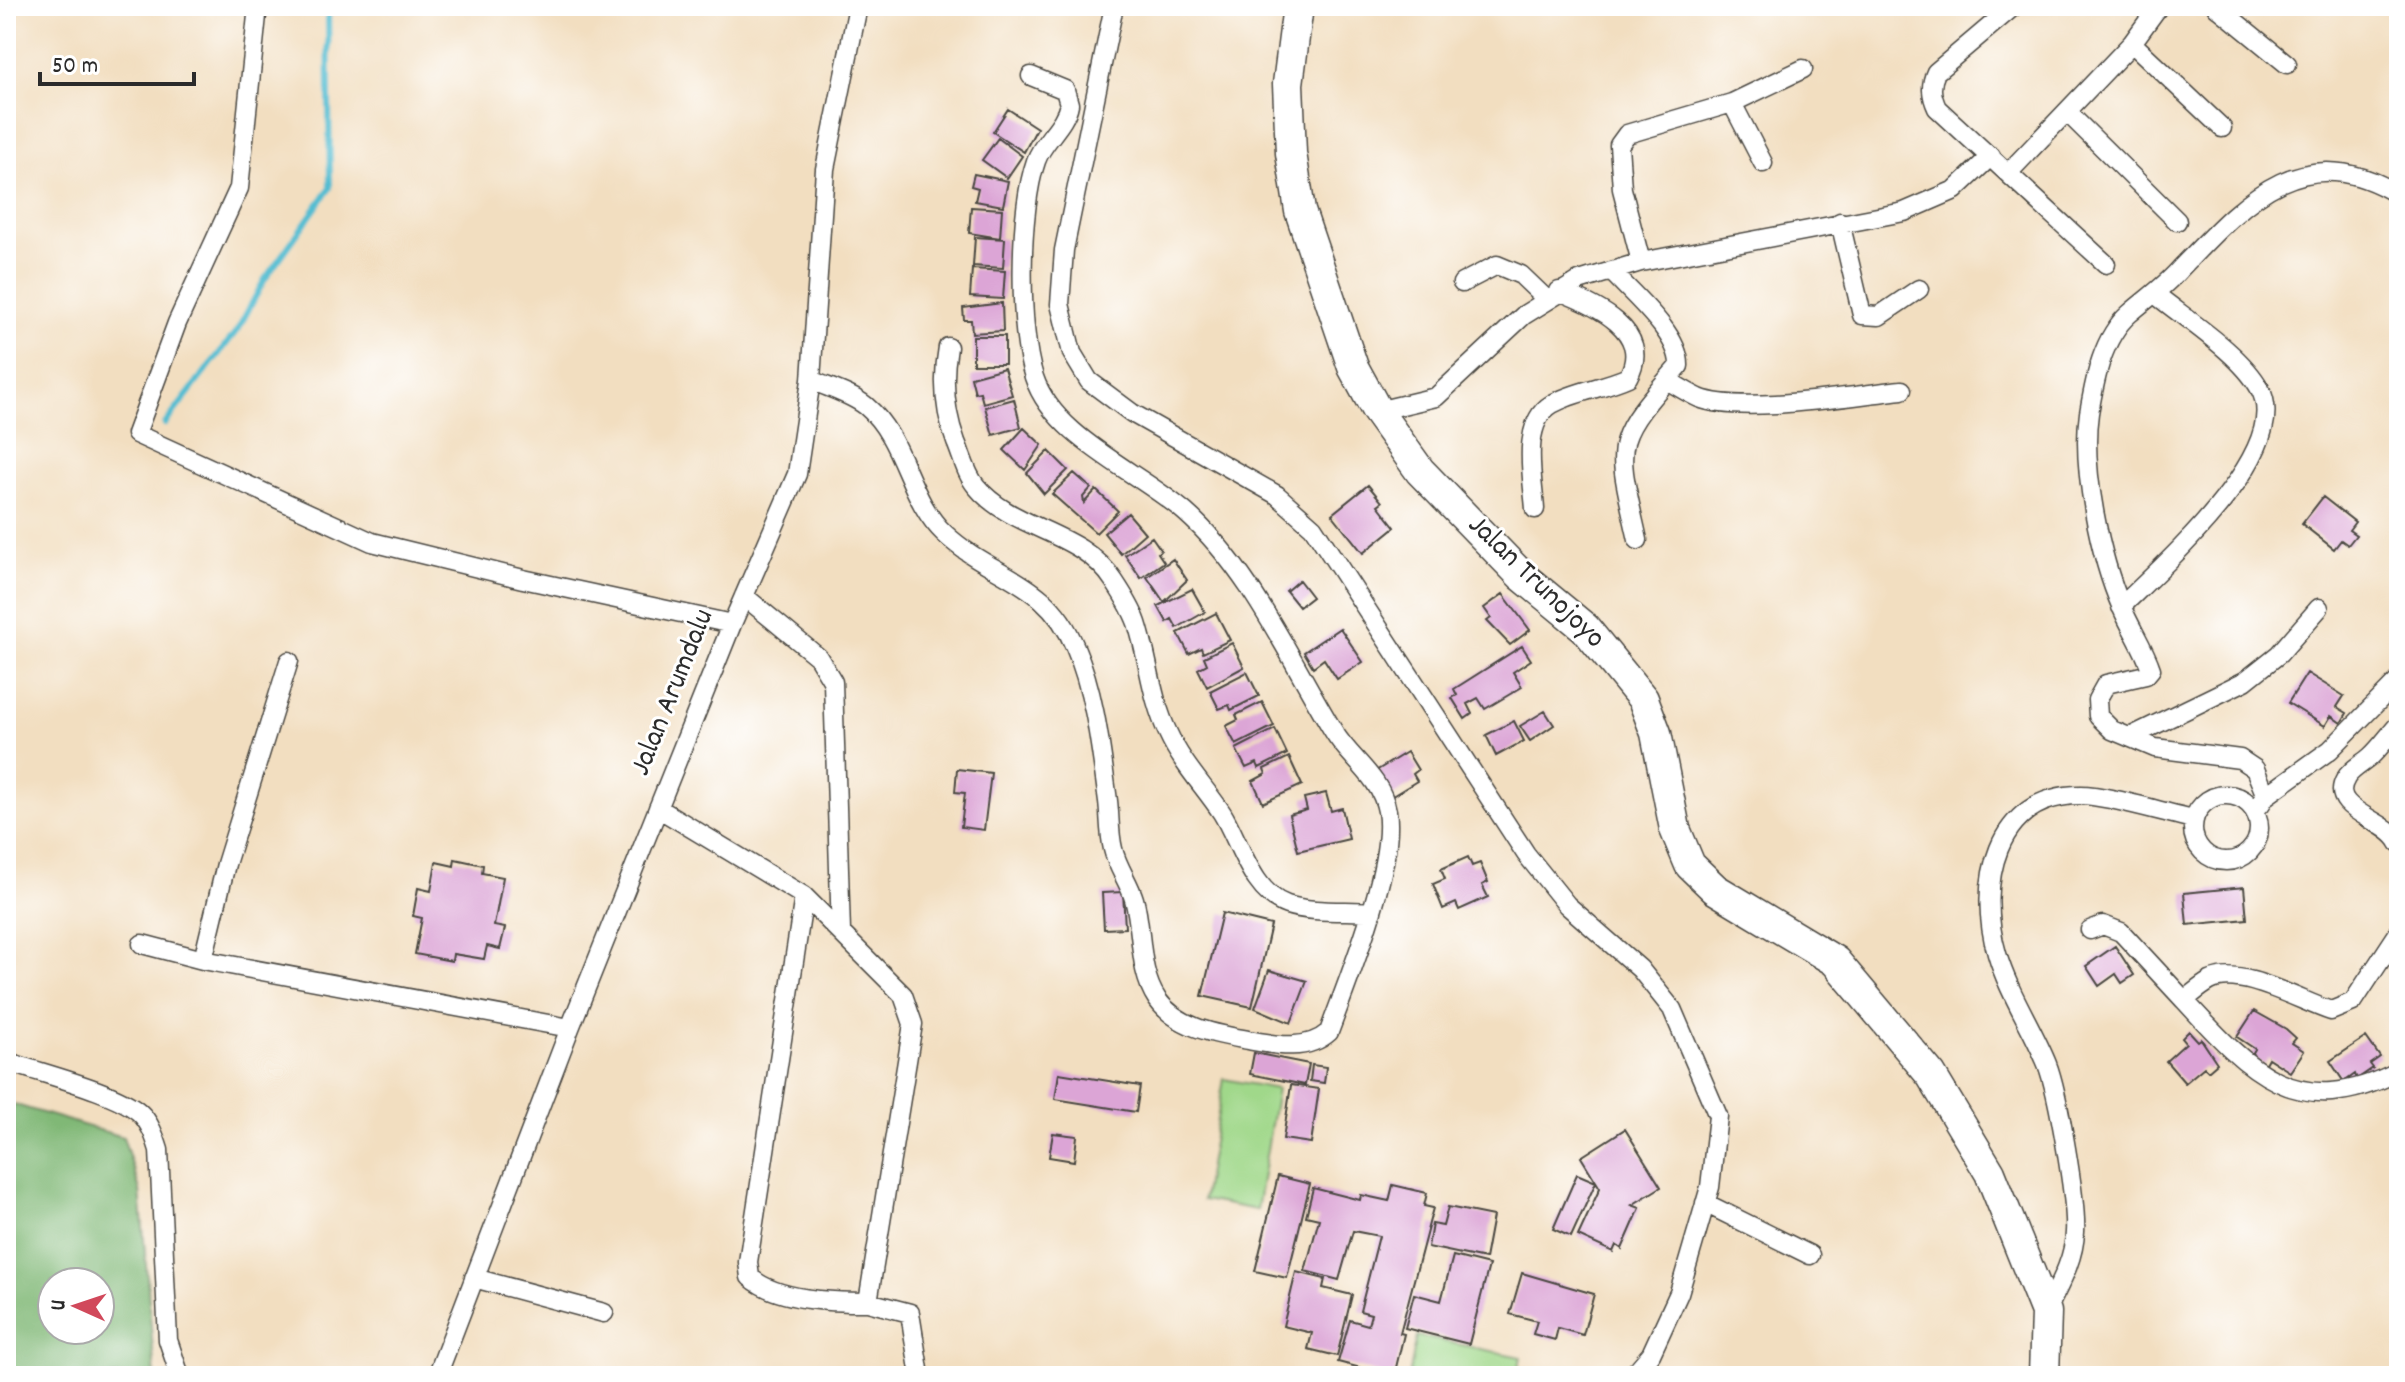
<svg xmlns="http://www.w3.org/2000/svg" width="2405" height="1382" font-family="Dekko,sans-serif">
  <rect width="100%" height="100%" fill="#fff"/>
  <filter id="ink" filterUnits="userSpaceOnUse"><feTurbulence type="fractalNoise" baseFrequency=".0125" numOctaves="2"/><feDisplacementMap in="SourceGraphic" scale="16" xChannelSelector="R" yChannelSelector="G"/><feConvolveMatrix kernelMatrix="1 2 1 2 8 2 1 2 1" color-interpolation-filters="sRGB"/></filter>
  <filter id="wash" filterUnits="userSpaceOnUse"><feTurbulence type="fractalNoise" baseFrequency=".006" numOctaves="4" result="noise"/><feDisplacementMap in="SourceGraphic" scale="32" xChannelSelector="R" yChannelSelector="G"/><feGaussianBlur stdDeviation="1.8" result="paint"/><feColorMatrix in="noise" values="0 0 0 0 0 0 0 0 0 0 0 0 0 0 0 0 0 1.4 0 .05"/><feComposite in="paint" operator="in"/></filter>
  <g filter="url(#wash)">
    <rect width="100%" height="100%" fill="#f2dec0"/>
    <path fill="#a0d88a" stroke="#66825a" stroke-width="2" d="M 1224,1079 L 1277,1089 L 1257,1210 L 1203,1200 Z
      M 1417,1336 L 1521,1357 L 1517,1376 L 1409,1376 Z"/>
    <path fill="#80b876" stroke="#567250" stroke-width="2" fill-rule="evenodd" d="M 6,1102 L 123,1137 L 140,1190 L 155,1376 L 6,1376 ZM 52,1282 L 100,1282 L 100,1330 L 52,1330 Z"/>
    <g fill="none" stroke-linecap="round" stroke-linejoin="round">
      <path stroke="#54bdd1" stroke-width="6" d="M 165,424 L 238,329 L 265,279 L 330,188 L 328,6"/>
    </g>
    <g id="blocks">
      <path fill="#dca5d6" d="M 1008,109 L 1037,128 L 1024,152 L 993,132 Z
        M 998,138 L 1022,156 L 1007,178 L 982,160 Z
        M 974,174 L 1008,181 L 1003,206 L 975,201 L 978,188 L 971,186 Z
        M 971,207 L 1002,209 L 1000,238 L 969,233 Z
        M 975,237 L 1005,239 L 1003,268 L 973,266 Z
        M 972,269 L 1005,271 L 1003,299 L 970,297 Z
        M 1002,303 L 1003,331 L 972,333 L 971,320 L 964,320 L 963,308 Z
        M 973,336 L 1005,336 L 1005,364 L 973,364 Z
        M 1004,368 L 1012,395 L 983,403 L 980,392 L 975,393 L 971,377 Z
        M 1014,399 L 1021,427 L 993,435 L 985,407 Z
        M 1024,428 L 1042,445 L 1025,470 L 1004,450 Z
        M 1049,451 L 1068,470 L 1044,494 L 1027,473 Z
        M 1074,473 L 1091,488 L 1083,497 L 1084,503 L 1096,490 L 1118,511 L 1096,533 L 1052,494 Z
        M 1368,485 L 1382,502 L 1378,505 L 1395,527 L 1363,553 L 1332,514 Z
        M 2323,497 L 2355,522 L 2349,530 L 2356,535 L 2348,545 L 2341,540 L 2334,549 L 2302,524 Z
        M 1128,513 L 1145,533 L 1121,554 L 1104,533 Z
        M 1152,537 L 1161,550 L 1158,553 L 1164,562 L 1141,578 L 1125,555 Z
        M 1173,559 L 1187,580 L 1164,602 L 1147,577 Z
        M 1299,580 L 1312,597 L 1299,607 L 1286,591 Z
        M 1192,589 L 1205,612 L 1177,628 L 1172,619 L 1167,622 L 1158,606 Z
        M 1503,594 L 1530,630 L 1510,645 L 1487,621 L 1491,618 L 1484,608 Z
        M 1216,613 L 1230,640 L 1203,653 L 1201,648 L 1189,654 L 1178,633 Z
        M 1340,628 L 1363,662 L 1337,679 L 1324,659 L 1313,667 L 1304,652 Z
        M 1232,643 L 1244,667 L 1207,687 L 1198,669 L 1207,664 L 1204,657 Z
        M 1522,646 L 1531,660 L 1513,672 L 1522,687 L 1485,709 L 1478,698 L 1467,704 L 1472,714 L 1465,719 L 1452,698 L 1457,695 L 1454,689 Z
        M 1247,672 L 1259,696 L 1231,710 L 1229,705 L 1219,709 L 1210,691 Z
        M 2307,673 L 2344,696 L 2337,707 L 2347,713 L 2341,723 L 2331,716 L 2325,726 L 2288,703 Z
        M 1262,702 L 1274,726 L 1236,745 L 1226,726 L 1238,720 L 1236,715 Z
        M 1545,711 L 1554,725 L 1530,741 L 1520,726 Z
        M 1514,721 L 1524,741 L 1496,756 L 1486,735 Z
        M 1275,729 L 1287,754 L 1259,768 L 1257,763 L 1246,768 L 1236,749 Z
        M 1407,752 L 1418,770 L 1413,774 L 1417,781 L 1389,798 L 1371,774 Z
        M 1289,757 L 1302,785 L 1263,803 L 1253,781 L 1266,774 L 1264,769 Z
        M 957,769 L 991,773 L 984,830 L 961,827 L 965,793 L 955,792 Z
        M 1326,793 L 1331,811 L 1342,808 L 1349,839 L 1298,851 L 1289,815 L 1307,810 L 1304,798 Z
        M 1468,857 L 1472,866 L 1480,863 L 1488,882 L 1482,885 L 1488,897 L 1459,910 L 1456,903 L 1443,909 L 1433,884 L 1445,879 L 1441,869 Z
        M 455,859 L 483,865 L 482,873 L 503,877 L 494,926 L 505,928 L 500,949 L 487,946 L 484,959 L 453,954 L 452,961 L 415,954 L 422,918 L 413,916 L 418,888 L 431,891 L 436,862 L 454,866 Z
        M 2244,887 L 2247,919 L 2187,925 L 2184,893 Z
        M 1123,892 L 1125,928 L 1104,929 L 1102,893 Z
        M 1222,913 L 1271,925 L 1252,1007 L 1202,996 Z
        M 2115,946 L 2134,975 L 2122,983 L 2116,974 L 2099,986 L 2086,966 Z
        M 1269,970 L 1307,981 L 1291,1023 L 1255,1008 Z
        M 2254,1011 L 2286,1029 L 2296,1038 L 2292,1043 L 2304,1051 L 2290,1072 L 2268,1058 L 2264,1065 L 2251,1056 L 2255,1049 L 2237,1037 Z
        M 2189,1031 L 2198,1041 L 2201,1039 L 2217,1063 L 2208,1071 L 2204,1067 L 2185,1083 L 2166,1061 L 2186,1043 L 2182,1038 Z
        M 2366,1037 L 2380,1057 L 2370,1064 L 2373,1068 L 2357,1079 L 2355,1074 L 2344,1082 L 2330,1061 Z
        M 1254,1053 L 1309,1064 L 1305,1085 L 1250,1074 Z
        M 1312,1065 L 1326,1067 L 1324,1083 L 1310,1081 Z
        M 1059,1073 L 1140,1086 L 1136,1112 L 1055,1099 Z
        M 1291,1085 L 1319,1089 L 1311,1143 L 1283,1139 Z
        M 1625,1129 L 1661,1187 L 1632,1205 L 1640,1208 L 1622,1249 L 1616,1245 L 1613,1252 L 1578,1236 L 1600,1188 L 1581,1157 Z
        M 1053,1133 L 1077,1136 L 1074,1161 L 1049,1157 Z
        M 1577,1174 L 1596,1182 L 1571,1237 L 1553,1229 Z
        M 1278,1176 L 1310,1184 L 1287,1278 L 1255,1271 Z
        M 1393,1185 L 1427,1193 L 1424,1206 L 1433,1208 L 1400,1333 L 1404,1334 L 1394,1376 L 1391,1376 L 1338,1362 L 1350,1320 L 1368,1325 L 1371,1314 L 1360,1311 L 1379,1236 L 1353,1231 L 1339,1280 L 1305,1271 L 1319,1219 L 1306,1216 L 1313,1188 L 1360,1200 L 1361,1195 L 1389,1201 Z
        M 1448,1207 L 1493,1216 L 1485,1259 L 1428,1247 L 1432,1224 L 1443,1226 Z
        M 1453,1256 L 1489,1265 L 1469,1344 L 1405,1328 L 1414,1294 L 1441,1301 Z
        M 1296,1272 L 1325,1279 L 1323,1288 L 1352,1295 L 1337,1356 L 1308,1349 L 1312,1333 L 1283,1326 Z
        M 1522,1273 L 1594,1294 L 1583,1335 L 1558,1328 L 1555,1340 L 1533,1334 L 1537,1321 L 1510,1314 Z"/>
    </g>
  </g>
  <g filter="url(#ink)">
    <use href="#blocks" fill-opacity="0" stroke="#494641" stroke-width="2"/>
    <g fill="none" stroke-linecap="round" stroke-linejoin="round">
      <g stroke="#494641" stroke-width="21">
        <path id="street" d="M 258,6 L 239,188 L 177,323 L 136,434 L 372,542 L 523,579 L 732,624
          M 1114,6 L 1064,250 L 1060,304 L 1072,353 L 1089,381 L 1132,413 L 1277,495 L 1313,527 L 1526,854 L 1567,905 L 1640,969 L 1672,1009 L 1718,1116 L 1710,1187 L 1679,1293 L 1651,1354 L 1632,1376
          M 2014,6 L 1936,72 C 1930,85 1931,95 1937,108 L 2106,264
          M 2216,6 L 2287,64
          M 2132,43 L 2222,128
          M 1732,103 L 1763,163
          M 2067,112 L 2177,221
          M 2009,172 L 2132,43 L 2159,6
          M 1840,222 L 1862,315 L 1879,316 L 1919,289
          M 1641,262 L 1622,189 L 1619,145 L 1627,134 L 1732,103 L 1803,69
          M 1611,271 C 1632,294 1680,334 1679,366 C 1610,444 1616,441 1638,540
          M 1462,283 L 1497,265 L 1521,275 L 1545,298
          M 948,347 C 942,380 944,410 956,442 C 962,456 966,474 976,486 C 1013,531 1081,530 1114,581 C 1122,593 1132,609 1137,623 C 1149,660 1151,698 1168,733 C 1182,764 1204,786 1222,813 C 1240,842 1252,893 1287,905 C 1312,913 1346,910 1372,912
          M 811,380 C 829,388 851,394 866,406 C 905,439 908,500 945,534 C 992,578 1047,579 1075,647 C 1095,693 1101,751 1108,801 C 1110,817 1109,833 1113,849 C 1117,867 1129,882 1134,899 C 1143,930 1138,971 1157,999 C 1177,1028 1216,1034 1248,1040 C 1275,1045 1307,1052 1329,1032 C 1348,980 1396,864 1387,811 C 1381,777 1350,759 1334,732 C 1289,658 1251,570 1185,512 C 1138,471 1054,438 1034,377 C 1018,328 1019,210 1036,161 C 1043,140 1065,126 1069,104 L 1065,90 L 1031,76
          M 1667,380 C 1677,386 1688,393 1699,398 C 1741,415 1854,395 1902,390
          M 1377,411 L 1436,397 L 1524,315 L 1579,281 L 1641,262 L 1904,212 L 1955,190 L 1991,156
          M 1535,509 C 1533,479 1520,423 1552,404 C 1575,391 1604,388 1628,377 C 1654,331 1595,305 1559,291
          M 744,596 L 818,657 L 833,682 L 841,932
          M 2121,607 C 2161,567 2294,451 2260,389 C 2241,354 2187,320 2155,294
          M 289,661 L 226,864 L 203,960 L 570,1028
          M 2399,724 C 2389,735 2380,748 2370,757 C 2362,764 2351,769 2346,778 C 2326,811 2389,819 2399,843
          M 2130,737 L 2245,681 L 2279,654 L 2319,608
          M2193 828a33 33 0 1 1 66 0a33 33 0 1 1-66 0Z
          M 2266,796 L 2255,769 L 2240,759 L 2155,748 L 2112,730 L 2098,716 L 2097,700 L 2106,684 L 2146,675 L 2151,669 C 2144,648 2131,629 2122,608 C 2100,558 2081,467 2089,413 C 2095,379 2102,338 2129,314 C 2146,299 2164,287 2179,270 C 2244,202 2302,135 2399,195
          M 2260,805 L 2266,796 L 2330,750 L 2399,680
          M 658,808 L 804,896 L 748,1262 L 750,1277 C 777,1301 833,1302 868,1302 L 913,1024 L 903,995 L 804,896
          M 2090,930 L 2103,925 L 2121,932 L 2184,1000
          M 2399,932 L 2353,1002 L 2331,1011 C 2300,1001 2240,966 2210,981 C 2201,986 2192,994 2184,1000 C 2250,1072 2297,1123 2399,1071
          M 142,944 L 203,960
          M 6,1061 C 39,1073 115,1091 139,1112 C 150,1122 155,1137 159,1150 L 168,1340 L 180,1376
          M 1705,1203 L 1810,1255
          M 474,1278 L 604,1313
          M 868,1302 L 910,1313 L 920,1376
          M 2046,1312 C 2058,1287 2074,1261 2075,1232 C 2077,1203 2058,1092 2047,1064 C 2032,1027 2008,992 1997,954 C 1977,886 1994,795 2081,795 C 2107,795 2165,813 2194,819
          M 437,1376 L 570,1028 L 732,624 L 797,474 L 811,380 L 825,169 L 858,6"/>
      </g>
      <g stroke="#494641" stroke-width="33">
        <path id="primary" d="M 1298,6 L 1288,84 L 1291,153 L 1300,211 L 1353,367 L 1377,411 L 1420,471 L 1522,576 L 1585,628 L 1643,699 L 1656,733 L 1675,829 L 1690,865 L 1715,889 L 1835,961 L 1931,1075 L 1990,1173 L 2046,1312 L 2044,1376"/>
      </g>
      <use href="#street" stroke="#fff" stroke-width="18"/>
      <use href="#primary" stroke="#fff" stroke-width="30"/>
    </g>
  </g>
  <g text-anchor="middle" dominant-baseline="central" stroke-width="6" stroke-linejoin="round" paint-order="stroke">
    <g font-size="30" fill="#2b2b2b" stroke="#fff">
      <text transform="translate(1535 583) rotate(44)">Jalan Trunojoyo</text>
      <text transform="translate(674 693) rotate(-68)">Jalan Arumdalu</text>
    </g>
  </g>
  <rect width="2405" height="1382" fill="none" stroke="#fff" stroke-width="32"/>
  <g transform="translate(76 1306) rotate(273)"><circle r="38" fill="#ffffff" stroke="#aaaaaa" stroke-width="2"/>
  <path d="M0-6L14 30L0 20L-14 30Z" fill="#d1495b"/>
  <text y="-12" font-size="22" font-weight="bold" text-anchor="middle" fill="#2b2b2b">U</text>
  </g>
  <path d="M40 72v12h154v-12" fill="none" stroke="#2b2b2b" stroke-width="4"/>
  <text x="52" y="72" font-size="24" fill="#2b2b2b" stroke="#ffffff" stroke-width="6" paint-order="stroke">50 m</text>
</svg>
